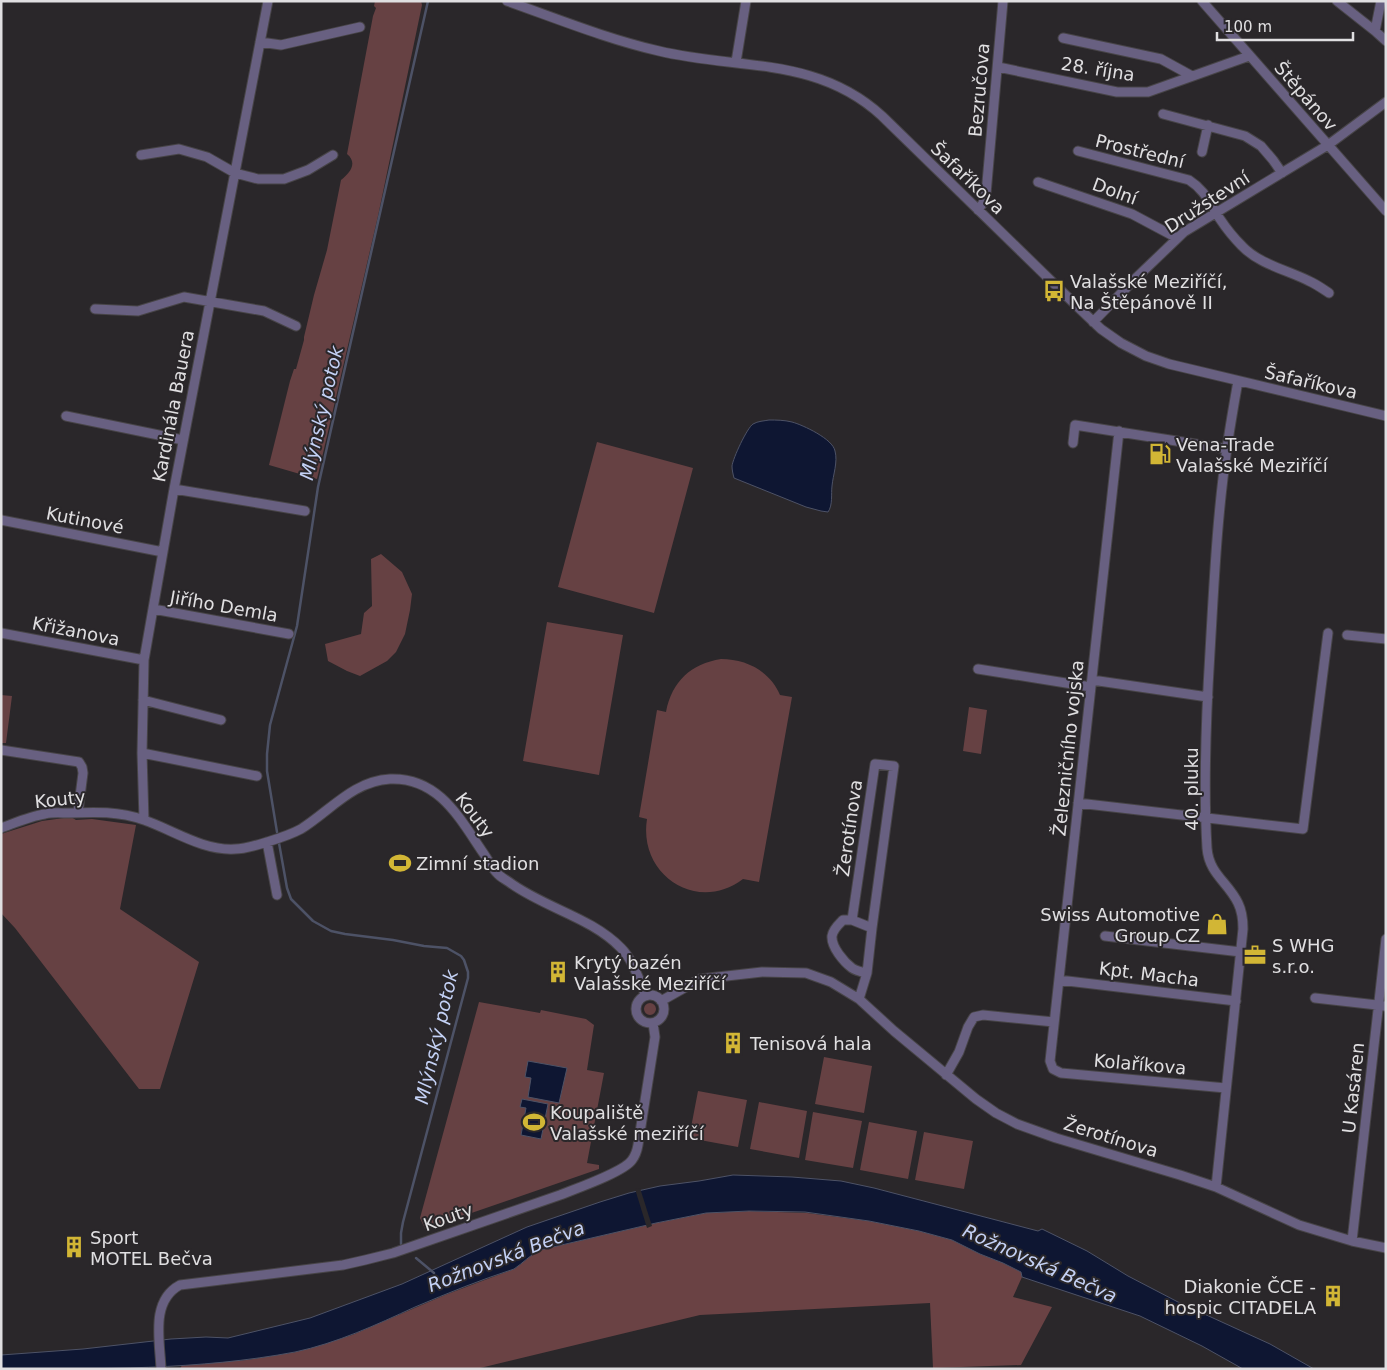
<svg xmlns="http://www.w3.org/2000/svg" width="1387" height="1370" font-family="'DejaVu Sans',sans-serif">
  <rect width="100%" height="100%" fill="#2a272a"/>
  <path fill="#664143" d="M 375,1 L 421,1 L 422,5 L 378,216 L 317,479 L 269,465 L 290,381 L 294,369 L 296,369 L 304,340 L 304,337 L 314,295 L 327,250 L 341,180 C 350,173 358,163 347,154 L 373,16 L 376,8 L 374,6 Z
    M 597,442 L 693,468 L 654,613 L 558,587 Z
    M 381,554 L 402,572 L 412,594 L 410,610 L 405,634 L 396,652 L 387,661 L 360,676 L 347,671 L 328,661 L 325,644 L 361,634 L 364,613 L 372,606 L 371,559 Z
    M 547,622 L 623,635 L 599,775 L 523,761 Z
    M 721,659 C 746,659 770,671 780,695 L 792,697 L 759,882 L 743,879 C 697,914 638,875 647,819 L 639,817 L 657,710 L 666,712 C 672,681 691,664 721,659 Z
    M 1,695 L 12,696 L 6,743 L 1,743 Z
    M 969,707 L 987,710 L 981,754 L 963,751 Z
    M 71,817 L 76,820 L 92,819 L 136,825 L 120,909 L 199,962 L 160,1089 L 139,1089 L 15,928 L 1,913 L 1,834 L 42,821 Z
    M 479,1002 L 540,1013 L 541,1010 L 586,1019 L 594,1025 L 587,1070 L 604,1073 L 587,1163 L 599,1165 L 599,1169 L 425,1229 L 420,1218 Z
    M644 1009a6 6 0 1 1 12 0a6 6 0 1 1-12 0Z
    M 824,1057 L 872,1066 L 864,1113 L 815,1104 Z
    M 698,1091 L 747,1100 L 738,1147 L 689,1138 Z
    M 759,1102 L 807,1111 L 799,1158 L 750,1149 Z
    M 813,1112 L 862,1121 L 853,1168 L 805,1160 Z
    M 869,1122 L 917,1131 L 908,1179 L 860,1170 Z
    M 924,1132 L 973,1141 L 964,1189 L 915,1180 Z"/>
  <path fill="#6a4244" d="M 749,1211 L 807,1213 L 869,1221 L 919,1231 L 952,1240 L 980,1254 L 1003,1263 L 1021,1272 L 1022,1277 L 1013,1297 L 1052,1307 L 1021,1365 L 933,1368 L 930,1303 L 700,1315 L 476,1369 L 180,1369 L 182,1365 L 246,1360 L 296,1352 L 352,1335 L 445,1295 L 514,1269 C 523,1263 530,1255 540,1250 L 656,1223 L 706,1213 Z"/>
  <path fill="#0e1632" stroke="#4d5266" d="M 769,420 C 776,420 784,420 792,422 C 803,425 833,439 835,451 C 838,462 833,475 832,486 C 831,494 833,505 828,512 L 821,511 L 806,507 L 734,478 C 733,474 732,470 732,466 C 733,458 747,428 753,424 C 758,421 764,421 769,420 Z
    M 528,1061 L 567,1068 L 559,1103 L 528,1097 L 531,1078 L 525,1077 Z
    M 522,1099 L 548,1104 L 541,1139 L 521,1135 L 526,1108 L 520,1107 Z
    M 733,1175 L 792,1177 L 841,1181 L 874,1188 L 1038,1231 L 1042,1229 L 1087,1251 L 1128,1276 L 1178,1302 L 1270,1344 L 1314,1369 L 1243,1369 L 1202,1346 L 1140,1316 L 1022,1277 L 1021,1272 L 1003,1263 L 980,1254 L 952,1240 L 919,1231 L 869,1221 L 805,1212 L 749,1211 L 706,1213 L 656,1223 L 540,1250 C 530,1255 523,1263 514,1269 C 480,1280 448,1293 415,1307 C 376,1325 337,1343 295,1352 C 200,1370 98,1369 1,1369 L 1,1355 L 83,1349 L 171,1339 L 206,1337 L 228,1338 L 310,1318 L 402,1284 L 527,1227 L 600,1202 L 629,1193 L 660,1186 L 699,1181 Z"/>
  <path fill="#2a272a" d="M 640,1188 L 652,1226 L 647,1228 L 635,1189 Z"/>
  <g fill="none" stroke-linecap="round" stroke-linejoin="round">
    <path stroke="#4d5266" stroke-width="2.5" d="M 277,832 L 267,771 L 267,754 L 270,725 L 297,626 L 318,487 L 428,1
      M 279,843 L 287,888 L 291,899 L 313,921 L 331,931 L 345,934 L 393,940 L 424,946 L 447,948 L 461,956 L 464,960 L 468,972 L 468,978 L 403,1222 L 401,1233 L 401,1244
      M 416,1258 L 434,1273"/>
    <g stroke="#474447" stroke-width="11">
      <path id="minor" d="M 507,1 C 558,19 607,39 659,51 C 738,70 817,56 882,116 L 1081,310 L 1101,329 L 1121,343 L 1146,356 L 1169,364 L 1386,416
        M 1202,1 L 1386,211
        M 1337,1 L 1375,31
        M 1381,1 L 1375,31 L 1386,41
        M 1063,38 L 1161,59 L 1192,76
        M 260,42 L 281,45 L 360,27
        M 736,62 L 746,1
        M 998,67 L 1117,92 L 1148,92 L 1249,56
        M 1163,114 L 1245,136 L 1261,146 L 1273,160 L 1282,173
        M 1078,151 L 1189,180 C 1206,191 1209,203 1220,219 C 1226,228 1234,238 1242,246 C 1259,264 1287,270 1309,281 C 1316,284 1323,289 1329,293
        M 1202,152 L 1208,125
        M 141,155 L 179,149 L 207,157 L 235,173 L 258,179 L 284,179 L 308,170 L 333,155
        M 1038,182 L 1132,214 L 1177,238
        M 978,210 L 983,203 L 986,194 L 1003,1
        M 95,309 L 138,311 L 184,297 L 264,311 L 296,326
        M 1093,322 L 1137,277 L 1184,232 L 1328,145 L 1386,102
        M 66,416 L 183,440
        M 1119,431 L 1050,1061 L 1053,1069 L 1061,1073 L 1226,1088
        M 1073,443 L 1075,425 L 1227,449
        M 174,489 L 305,511
        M 1,520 L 163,552
        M 153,609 L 289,634
        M 1,633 L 144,660
        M 1347,635 L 1386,639
        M 978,669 L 1091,687
        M 1092,680 L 1208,697
        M 143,700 L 221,720
        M 1,750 L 79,762 L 82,767 L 83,773 L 78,812
        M 142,753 L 257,776
        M 1078,803 L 1303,829 L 1328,633
        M 144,820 L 142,753 L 144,660 L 174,489 L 268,1
        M 1,828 C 15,823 31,816 45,814 C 53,812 61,813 68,813 C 95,812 118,811 144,820 C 173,830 203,851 235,849 C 249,849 288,836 301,829 C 330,811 353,781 390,779 C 439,777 460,819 484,854 C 488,860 492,868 497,873 C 500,877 505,879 509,882 C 544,908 591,917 621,948 C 633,960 639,980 646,996
        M 267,842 L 277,895
        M 852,920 L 872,928
        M 1105,936 L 1241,952
        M 1059,980 L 1236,1001
        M636 1009a14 14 0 1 1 28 0a14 14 0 1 1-28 0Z
        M 1315,998 L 1386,1006
        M 859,999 L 867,973 L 872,928 L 894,766 L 875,764 L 852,920 L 843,920 C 839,924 833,929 832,936 C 831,947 844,962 852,968 C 856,971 862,972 867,973
        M 661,1001 L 700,979 L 762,972 L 806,973 L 831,982 L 859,999 L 894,1031 L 976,1099 L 996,1113 L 1017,1124 L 1056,1138 L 1180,1175 L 1216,1187 L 1299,1225 L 1352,1241 L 1386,1248
        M 946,1075 L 959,1052 L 968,1027 L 974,1017 L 983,1015 L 1054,1022
        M 1216,1187 L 1243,929 C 1243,920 1242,911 1238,903 C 1228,882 1209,874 1207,848 C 1203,783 1206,717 1210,652 C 1214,584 1217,516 1227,448 C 1230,426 1234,404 1238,381
        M 1352,1241 L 1386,939
        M 161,1369 C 160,1341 150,1301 180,1285 L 343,1265 L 365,1260 L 393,1253 L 560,1195 C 575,1189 624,1172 632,1160 C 635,1156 637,1151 638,1145 L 655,1037 L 653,1023"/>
    </g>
    <use href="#minor" stroke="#686081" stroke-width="9"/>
  </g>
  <defs>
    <g id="bus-bare" transform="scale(1.725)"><path d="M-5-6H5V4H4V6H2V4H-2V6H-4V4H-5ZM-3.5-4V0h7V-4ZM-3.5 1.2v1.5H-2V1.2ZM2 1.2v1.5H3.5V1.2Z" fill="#d2b635" stroke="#2a272a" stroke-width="2.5" paint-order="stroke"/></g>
    <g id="fuel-bare" transform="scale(1.725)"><path d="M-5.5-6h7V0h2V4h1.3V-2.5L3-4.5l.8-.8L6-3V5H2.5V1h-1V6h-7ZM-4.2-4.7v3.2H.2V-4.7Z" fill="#d2b635" stroke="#2a272a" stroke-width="2.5" paint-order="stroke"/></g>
    <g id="stadium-bare" transform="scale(1.725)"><path d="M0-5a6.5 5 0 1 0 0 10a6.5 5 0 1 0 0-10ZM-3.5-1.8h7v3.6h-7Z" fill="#d2b635" stroke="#2a272a" stroke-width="2.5" paint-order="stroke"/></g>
    <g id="shop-bare" transform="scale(1.725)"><path d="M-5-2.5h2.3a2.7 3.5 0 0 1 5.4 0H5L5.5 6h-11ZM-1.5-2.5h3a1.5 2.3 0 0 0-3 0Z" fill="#d2b635" stroke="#2a272a" stroke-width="2.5" paint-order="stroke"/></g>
    <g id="office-bare" transform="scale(1.725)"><path d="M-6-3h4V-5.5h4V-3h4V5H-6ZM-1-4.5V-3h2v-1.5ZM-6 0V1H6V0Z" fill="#d2b635" stroke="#2a272a" stroke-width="2.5" paint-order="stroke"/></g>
    <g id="building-bare" transform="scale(1.725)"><path d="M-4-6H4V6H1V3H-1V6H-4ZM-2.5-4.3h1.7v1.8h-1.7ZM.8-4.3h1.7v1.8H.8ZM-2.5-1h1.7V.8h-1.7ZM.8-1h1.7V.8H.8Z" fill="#d2b635" stroke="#2a272a" stroke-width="2.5" paint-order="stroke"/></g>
  </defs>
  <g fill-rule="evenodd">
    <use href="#bus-bare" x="1054" y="291"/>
    <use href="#fuel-bare" x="1160" y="454"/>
    <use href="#stadium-bare" x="400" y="863"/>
    <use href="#shop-bare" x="1217" y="924"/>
    <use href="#office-bare" x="1255" y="955"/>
    <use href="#building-bare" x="558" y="972"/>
    <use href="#building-bare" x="733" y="1043"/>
    <use href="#stadium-bare" x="534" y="1122"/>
    <use href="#building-bare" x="74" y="1247"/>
    <use href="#building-bare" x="1333" y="1296"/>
  </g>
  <g text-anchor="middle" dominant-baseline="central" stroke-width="4" stroke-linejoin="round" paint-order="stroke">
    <g font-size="18" fill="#e0dfe1" stroke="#2a272a">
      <text transform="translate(1098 69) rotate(9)">28. října</text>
      <text transform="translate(979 90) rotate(-85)">Bezručova</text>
      <text transform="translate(1306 96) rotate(49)">Štěpánov</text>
      <text transform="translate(1140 151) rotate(14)">Prostřední</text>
      <text transform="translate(968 178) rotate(44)">Šafaříkova</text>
      <text transform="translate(1115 191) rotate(20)">Dolní</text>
      <text transform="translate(1207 202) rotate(-33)">Družstevní</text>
      <text transform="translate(1311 382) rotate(13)">Šafaříkova</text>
      <text transform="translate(173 406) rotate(-79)">Kardinála Bauera</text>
      <text transform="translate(85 520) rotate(11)">Kutinové</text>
      <text transform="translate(224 606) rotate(10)">Jiřího Demla</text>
      <text transform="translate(76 631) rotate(11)">Křižanova</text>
      <text transform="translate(1068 748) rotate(-84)">Železničního vojska</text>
      <text transform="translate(1191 789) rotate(-90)">40. pluku</text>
      <text transform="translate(60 799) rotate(-6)">Kouty</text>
      <text transform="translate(475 815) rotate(53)">Kouty</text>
      <text transform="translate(849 828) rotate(-82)">Žerotínova</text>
      <text transform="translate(1149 974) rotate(7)">Kpt. Macha</text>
      <text transform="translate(1140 1064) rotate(5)">Kolaříkova</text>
      <text transform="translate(1353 1088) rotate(-84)">U Kasáren</text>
      <text transform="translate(1111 1137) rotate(17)">Žerotínova</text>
      <text transform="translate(448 1217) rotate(-19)">Kouty</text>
    </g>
    <g font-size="18" fill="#e0dfe1" stroke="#2a272a" text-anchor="start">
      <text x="1070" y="281">Valašské Meziříčí,<tspan x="1070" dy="21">Na Štěpánově II</tspan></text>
      <text x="1176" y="444">Vena-Trade<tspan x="1176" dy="21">Valašské Meziříčí</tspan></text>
      <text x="416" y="863">Zimní stadion</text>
      <text x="1200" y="914" text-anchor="end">Swiss Automotive<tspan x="1200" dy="21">Group CZ</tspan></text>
      <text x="1272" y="945">S WHG<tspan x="1272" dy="21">s.r.o.</tspan></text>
      <text x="574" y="962">Krytý bazén<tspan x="574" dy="21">Valašské Meziříčí</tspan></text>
      <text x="750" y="1043">Tenisová hala</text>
      <text x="550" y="1112">Koupaliště<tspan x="550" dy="21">Valašské meziříčí</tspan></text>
      <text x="90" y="1237">Sport<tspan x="90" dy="21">MOTEL Bečva</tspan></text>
      <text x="1316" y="1286" text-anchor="end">Diakonie ČCE -<tspan x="1316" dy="21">hospic CITADELA</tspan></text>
    </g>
    <g font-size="19" font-style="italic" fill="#c4d1f5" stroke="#2a272a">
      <text transform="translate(321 413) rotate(-77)">Mlýnský potok</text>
      <text transform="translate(436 1037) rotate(-77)">Mlýnský potok</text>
      <text transform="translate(506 1256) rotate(-21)">Rožnovská Bečva</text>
      <text transform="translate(1040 1263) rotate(24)">Rožnovská Bečva</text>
    </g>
  </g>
  <rect width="1387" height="1370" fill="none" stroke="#e0dfe1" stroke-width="5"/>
  <path d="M1217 32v8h136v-8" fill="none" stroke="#e0dfe1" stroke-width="2.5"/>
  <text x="1224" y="32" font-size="15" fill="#e0dfe1" stroke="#2a272a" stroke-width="4" paint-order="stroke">100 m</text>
</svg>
